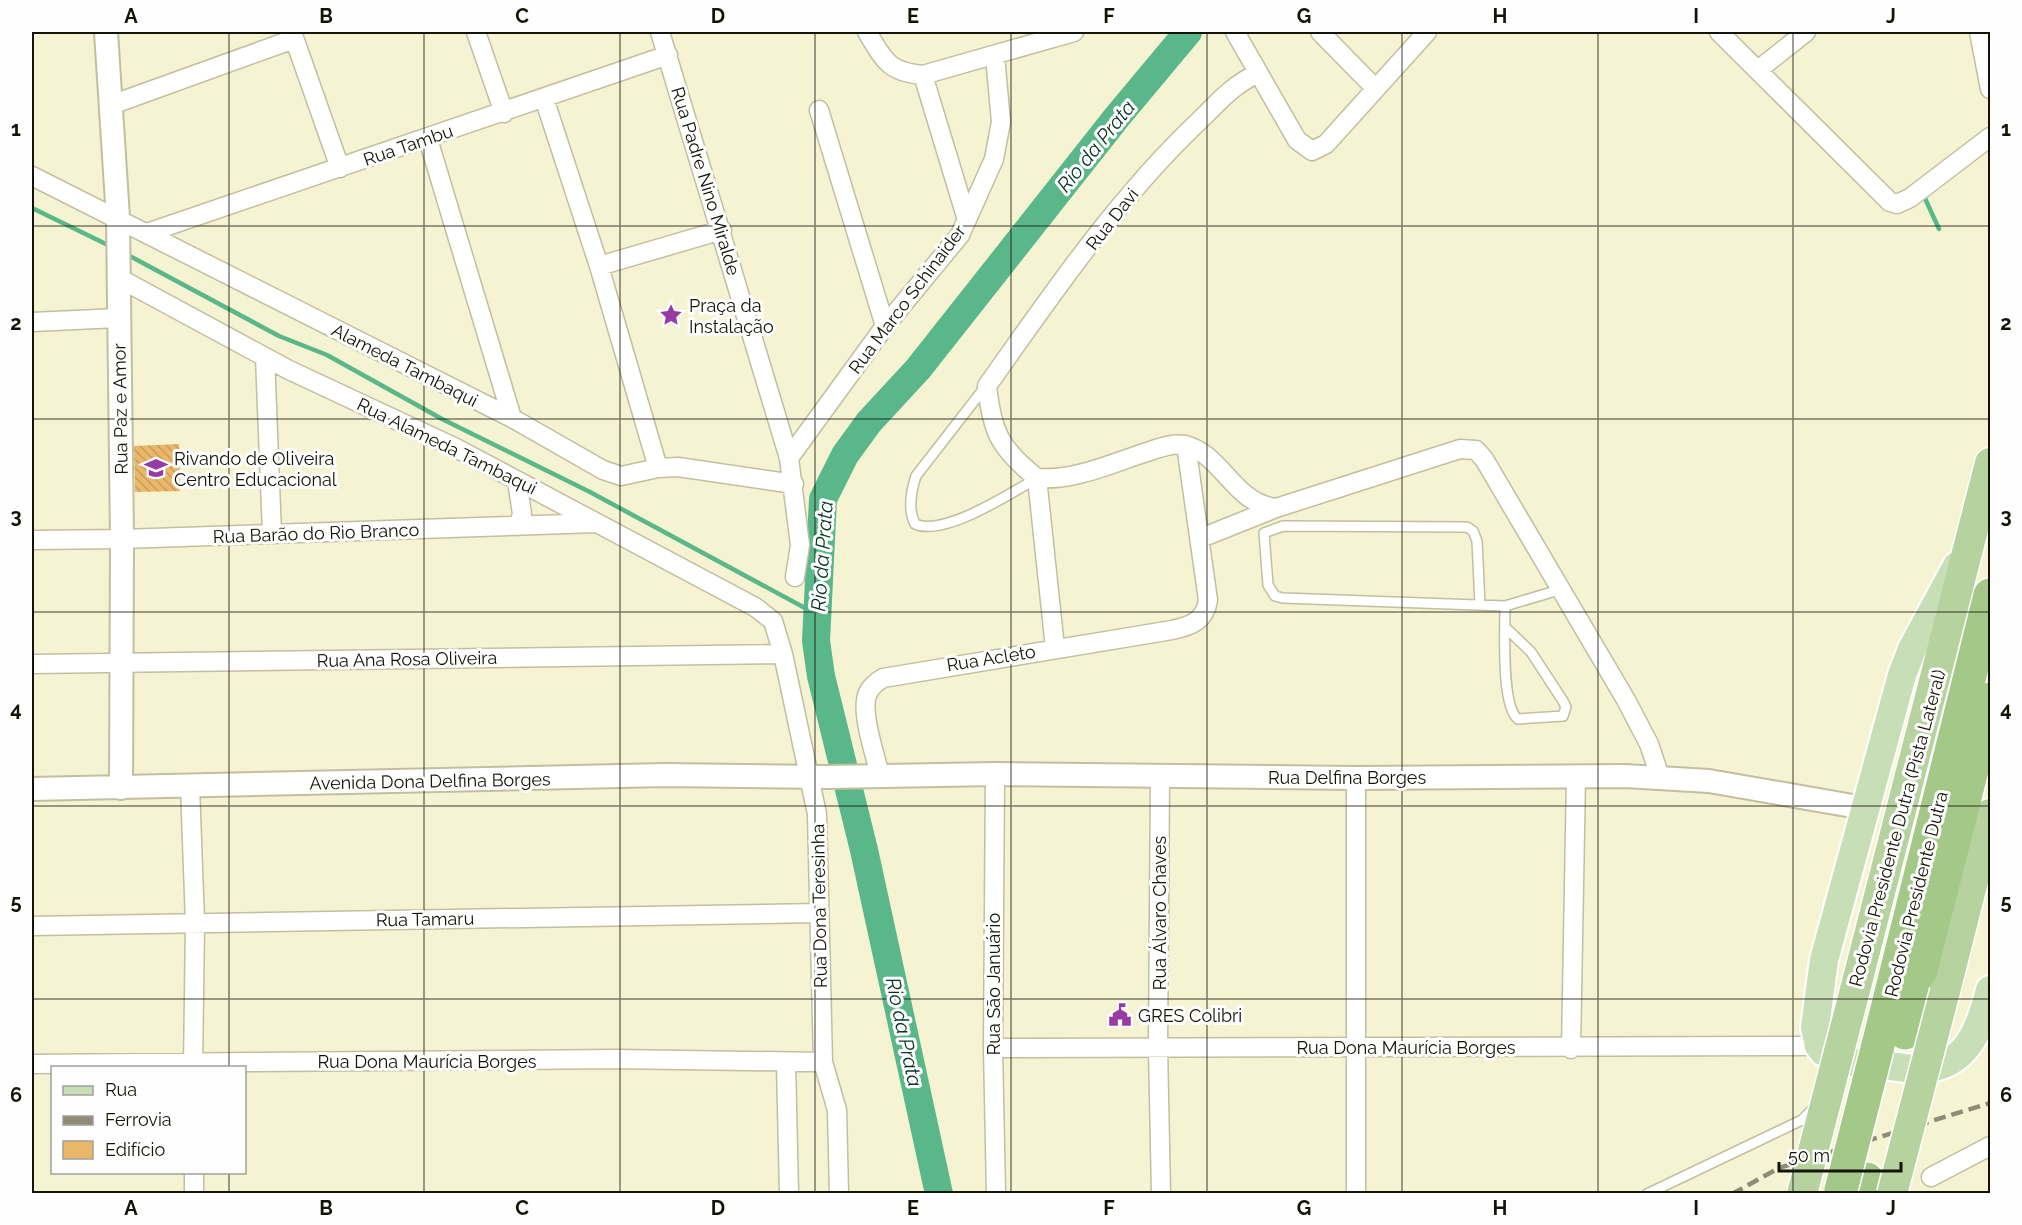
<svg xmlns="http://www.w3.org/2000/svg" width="2022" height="1225" font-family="Raleway,sans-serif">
  <defs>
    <pattern id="building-back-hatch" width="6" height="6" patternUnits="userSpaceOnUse" patternTransform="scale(1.5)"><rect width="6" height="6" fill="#eab769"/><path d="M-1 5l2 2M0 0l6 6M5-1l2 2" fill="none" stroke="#c89c5a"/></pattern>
  </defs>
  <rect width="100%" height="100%" fill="#f5f3d2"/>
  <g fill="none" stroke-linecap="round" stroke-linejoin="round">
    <path stroke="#59b78a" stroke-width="4.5" d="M 1923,194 L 1939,229
      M 32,208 L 110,246
      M 126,254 L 279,336 L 327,355 L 442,419 L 590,492 L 818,615"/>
    <path stroke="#59b78a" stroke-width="28" d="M 939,1194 L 864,850 L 821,676 L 816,641 L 823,499 L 845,455 L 869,422 L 918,369 L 1117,117 L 1188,32"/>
  </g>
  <path fill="url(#building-back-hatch)" d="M 179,444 L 180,491 L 135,492 L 134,446 Z"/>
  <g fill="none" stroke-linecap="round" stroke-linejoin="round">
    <g stroke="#c1bf9f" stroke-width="12">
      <path id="service" d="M 985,387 L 916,476 C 911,491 908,510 915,524 C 944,537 1011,493 1037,478
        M 1480,604 L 1477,541 L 1473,531 L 1467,527 L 1283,526 L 1264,533 L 1268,585 L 1275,596 L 1283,598 L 1505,606 L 1559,590
        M 1505,606 C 1505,629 1501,707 1518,719 L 1563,716 L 1566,707 L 1563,701 L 1531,652 L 1505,627
        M 1647,1194 L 1802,1120 L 1814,1108"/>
    </g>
    <g stroke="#c1bf9f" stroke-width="21">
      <path id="minor" d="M 292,32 L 340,168
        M 476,32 L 504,113
        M 660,32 L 789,458 L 800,545 L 795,577
        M 867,32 C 884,60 888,72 923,75 L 1074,32
        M 1235,32 L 1297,140 L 1312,151 L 1326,144 L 1427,32
        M 1320,32 L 1375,88
        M 1719,32 L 1890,202 L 1897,204 L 1910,198 L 1990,137
        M 1979,32 L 1990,89
        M 1758,70 L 1806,32
        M 1258,73 C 1230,87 1220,101 1198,122 C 1117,199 1052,294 987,386 C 992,432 1000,449 1037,478 C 1073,481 1110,464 1144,453 C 1157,449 1170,443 1184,445 C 1221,452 1234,504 1276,508
        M 923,75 L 967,220
        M 544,98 L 599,266 L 658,468
        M 111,105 L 294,39
        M 819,110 L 885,326
        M 428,139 L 512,418
        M 32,176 L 512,418 L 603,470 L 621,476 L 658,468 L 678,467 L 794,484
        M 147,233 L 668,55
        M 599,266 L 722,230
        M 117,277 L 289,370 L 456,448 L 755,607 L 773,621 L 783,654 L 817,814 L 823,1062 L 837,1110 L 839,1194
        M 32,322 L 118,318
        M 265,357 L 272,534
        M 789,458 L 885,326 L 960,235 L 994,159 L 1001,122 L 995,56
        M 1037,478 L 1055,648
        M 517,481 L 522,514 L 518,526
        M 1201,538 L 1276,508 L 1460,449 L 1476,450 L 1484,459 L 1626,700 L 1649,744 L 1660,777
        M 32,540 L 122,539 L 596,523
        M 32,664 L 783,654
        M 995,774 L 993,1048 L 996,1194
        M 880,776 C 876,756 858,708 869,691 C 872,686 878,681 883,678 L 1172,630 C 1191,626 1205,621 1208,600 L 1186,445
        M 1160,776 L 1158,1047 L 1161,1194
        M 190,786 L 195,923 L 193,1068
        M 32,926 L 818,913
        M 993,1048 L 1819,1046
        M 1571,1049 L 1576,776
        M 786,1063 L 789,1194
        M 32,1064 L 616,1059 L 823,1062
        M 194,1172 L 194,1194
        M 1931,1177 L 1990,1146
        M 1356,1194 L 1356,778"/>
    </g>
    <g stroke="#c1bf9f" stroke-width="26">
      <path id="tertiary" d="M 106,32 L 118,218 L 122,539 L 121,788
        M 32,789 L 665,775 L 828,777 L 995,774 L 1356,778 L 1625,776 L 1709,781 L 1864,808"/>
    </g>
    <g stroke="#fff" stroke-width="32">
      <path id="primary" d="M 1957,566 L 1912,649 L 1902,675 L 1824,960 L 1815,1027 L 1819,1046 L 1824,1052 C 1840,1063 1863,1064 1882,1065 C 1894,1066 1907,1069 1919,1069 C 1967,1068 1980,1029 1990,990"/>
    </g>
    <g stroke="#fff" stroke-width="33">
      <path id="trunk" d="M 1855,990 L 1990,463
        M 1945,991 L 1990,814"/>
    </g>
    <g stroke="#fff" stroke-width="36">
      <path id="motorway" d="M 1905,1033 L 1990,699
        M 1877,1049 L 1990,595
        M 1863,1194 L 1867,1179"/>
    </g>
    <use href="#service" stroke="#fff" stroke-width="9"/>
    <use href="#minor" stroke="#fff" stroke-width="18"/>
    <use href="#tertiary" stroke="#fff" stroke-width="22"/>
    <use href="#primary" stroke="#c8deb7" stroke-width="28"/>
    <use href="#trunk" stroke="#b6d39f" stroke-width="30"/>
    <use href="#motorway" stroke="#a3c887" stroke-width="33"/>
    <path stroke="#8e8c75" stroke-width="4.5" stroke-dasharray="12 6" stroke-linecap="butt" d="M 1732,1194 L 1779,1168 L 1990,1103"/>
    <g stroke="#fff" stroke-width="33" stroke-linecap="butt">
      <path id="trunk-bridge" d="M 1802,1194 L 1855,990
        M 1892,1194 L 1945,991"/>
    </g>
    <g stroke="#fff" stroke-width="36" stroke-linecap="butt">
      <path id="motorway-bridge" d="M 1841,1190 L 1877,1049"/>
    </g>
    <use href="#trunk-bridge" stroke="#b6d39f" stroke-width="30"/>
    <use href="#motorway-bridge" stroke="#a3c887" stroke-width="33"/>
  </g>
  <path fill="none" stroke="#141307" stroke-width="1.5" stroke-opacity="0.55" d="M 229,32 L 229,1068M 424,32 L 424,1194M 620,32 L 620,1194M 815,32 L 815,1194M 1011,32 L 1011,1194M 1207,32 L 1207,1194M 1402,32 L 1402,1194M 1598,32 L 1598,1194M 1793,32 L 1793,1194M 32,226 L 1990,226M 32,419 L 1990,419M 32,612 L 1990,612M 32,806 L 1990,806M 32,999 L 1990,999M 229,1172 L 229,1194"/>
  <defs>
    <g id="sight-bare" transform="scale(1.8)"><path d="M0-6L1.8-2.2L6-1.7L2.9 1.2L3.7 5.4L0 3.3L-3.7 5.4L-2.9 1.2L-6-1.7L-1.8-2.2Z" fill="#983aa3" stroke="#fefefe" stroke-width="2.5" paint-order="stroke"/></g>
    <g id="school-bare" transform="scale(1.8)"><path d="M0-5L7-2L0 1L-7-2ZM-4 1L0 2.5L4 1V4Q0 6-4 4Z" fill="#983aa3" stroke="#fefefe" stroke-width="2.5" paint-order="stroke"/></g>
    <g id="civic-bare" transform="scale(1.8)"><path d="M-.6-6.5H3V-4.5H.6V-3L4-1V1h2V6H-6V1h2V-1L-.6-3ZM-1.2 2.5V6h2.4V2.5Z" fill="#983aa3" stroke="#fefefe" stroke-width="2.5" paint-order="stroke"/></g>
  </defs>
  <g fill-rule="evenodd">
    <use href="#sight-bare" x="671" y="315"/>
    <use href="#school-bare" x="156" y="468"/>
    <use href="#civic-bare" x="1120" y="1015"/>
  </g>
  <g text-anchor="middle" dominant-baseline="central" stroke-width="6" stroke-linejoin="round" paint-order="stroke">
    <g font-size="18" fill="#141307" stroke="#fefefe">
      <text transform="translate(408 145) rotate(-19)">Rua Tambu</text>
      <text transform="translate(706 181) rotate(73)">Rua Padre Nino Miralde</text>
      <text transform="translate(1112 219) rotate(-52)">Rua Davi</text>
      <text transform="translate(907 299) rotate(-53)">Rua Marco Schinaider</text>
      <text transform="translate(405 365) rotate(27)">Alameda Tambaqui</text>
      <text transform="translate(120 409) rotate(-91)">Rua Paz e Amor</text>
      <text transform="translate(447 446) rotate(26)">Rua Alameda Tambaqui</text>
      <text transform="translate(316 533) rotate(-2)">Rua Barão do Rio Branco</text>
      <text transform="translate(991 658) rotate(-9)">Rua Acleto</text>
      <text transform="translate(407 659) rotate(-1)">Rua Ana Rosa Oliveira</text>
      <text x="1347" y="777">Rua Delfina Borges</text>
      <text transform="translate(430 781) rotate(-1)">Avenida Dona Delfina Borges</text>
      <text transform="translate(1897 828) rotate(-75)">Rodovia Presidente Dutra (Pista Lateral)</text>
      <text transform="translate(1916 894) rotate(-76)">Rodovia Presidente Dutra</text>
      <text transform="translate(819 906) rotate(-91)">Rua Dona Teresinha</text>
      <text transform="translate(1159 913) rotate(-90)">Rua Álvaro Chaves</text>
      <text transform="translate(425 919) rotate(-1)">Rua Tamaru</text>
      <text transform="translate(993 984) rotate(-90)">Rua Sāo Januário</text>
      <text x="1406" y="1047">Rua Dona Maurícia Borges</text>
      <text x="427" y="1061">Rua Dona Maurícia Borges</text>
    </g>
    <g font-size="18" fill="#141307" stroke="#fefefe" text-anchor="start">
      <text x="689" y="305">Praça da<tspan x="689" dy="21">Instalação</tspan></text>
      <text x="174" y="458">Rivando de Oliveira<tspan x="174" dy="21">Centro Educacional</tspan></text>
      <text x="1138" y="1015">GRES Colibri</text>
    </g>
    <g font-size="20" font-style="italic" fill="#083321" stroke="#fefefe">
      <text transform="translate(1096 146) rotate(-51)">Rio da Prata</text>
      <text transform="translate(822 556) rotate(-86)">Rio da Prata</text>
      <text transform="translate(904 1032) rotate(78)">Rio da Prata</text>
    </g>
  </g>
  <rect width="2022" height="1225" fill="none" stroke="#fefefe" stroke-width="66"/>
  <rect x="51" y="1066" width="195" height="108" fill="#fefefe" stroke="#a0a09b" stroke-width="1.5"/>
  <rect x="63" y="1086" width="30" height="9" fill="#c8deb7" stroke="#a0a09b" stroke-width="1.5"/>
  <text x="105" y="1096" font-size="18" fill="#141307">Rua</text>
  <rect x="63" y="1116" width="30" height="9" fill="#8e8c75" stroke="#a0a09b" stroke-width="1.5"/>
  <text x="105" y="1126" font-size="18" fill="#141307">Ferrovia</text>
  <rect x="63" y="1141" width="30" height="18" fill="#eab769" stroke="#a0a09b" stroke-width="1.5"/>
  <text x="105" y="1156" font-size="18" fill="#141307">Edifício</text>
  <path d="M1779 1162v9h122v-9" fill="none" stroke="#141307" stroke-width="3"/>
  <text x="1788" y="1162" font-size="18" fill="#141307" stroke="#fefefe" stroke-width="4.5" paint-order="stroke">50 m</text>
  <rect x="33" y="33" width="1956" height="1159" fill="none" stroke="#141307" stroke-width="2"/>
  <g font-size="20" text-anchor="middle" font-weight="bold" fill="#141307">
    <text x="131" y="23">A</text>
    <text x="326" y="23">B</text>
    <text x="522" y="23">C</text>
    <text x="718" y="23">D</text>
    <text x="913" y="23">E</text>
    <text x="1109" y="23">F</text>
    <text x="1304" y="23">G</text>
    <text x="1500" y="23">H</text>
    <text x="1696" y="23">I</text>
    <text x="1891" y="23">J</text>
    <text x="16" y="136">1</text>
    <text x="2006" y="136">1</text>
    <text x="16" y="330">2</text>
    <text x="2006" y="330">2</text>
    <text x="16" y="523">3</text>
    <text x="2006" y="523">3</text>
    <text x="16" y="716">4</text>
    <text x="2006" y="716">4</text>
    <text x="16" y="909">5</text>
    <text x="2006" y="909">5</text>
    <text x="16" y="1102">6</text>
    <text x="2006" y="1102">6</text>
    <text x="131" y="1215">A</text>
    <text x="326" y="1215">B</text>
    <text x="522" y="1215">C</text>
    <text x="718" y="1215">D</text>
    <text x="913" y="1215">E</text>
    <text x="1109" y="1215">F</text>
    <text x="1304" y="1215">G</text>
    <text x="1500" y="1215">H</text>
    <text x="1696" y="1215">I</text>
    <text x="1891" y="1215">J</text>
  </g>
</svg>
